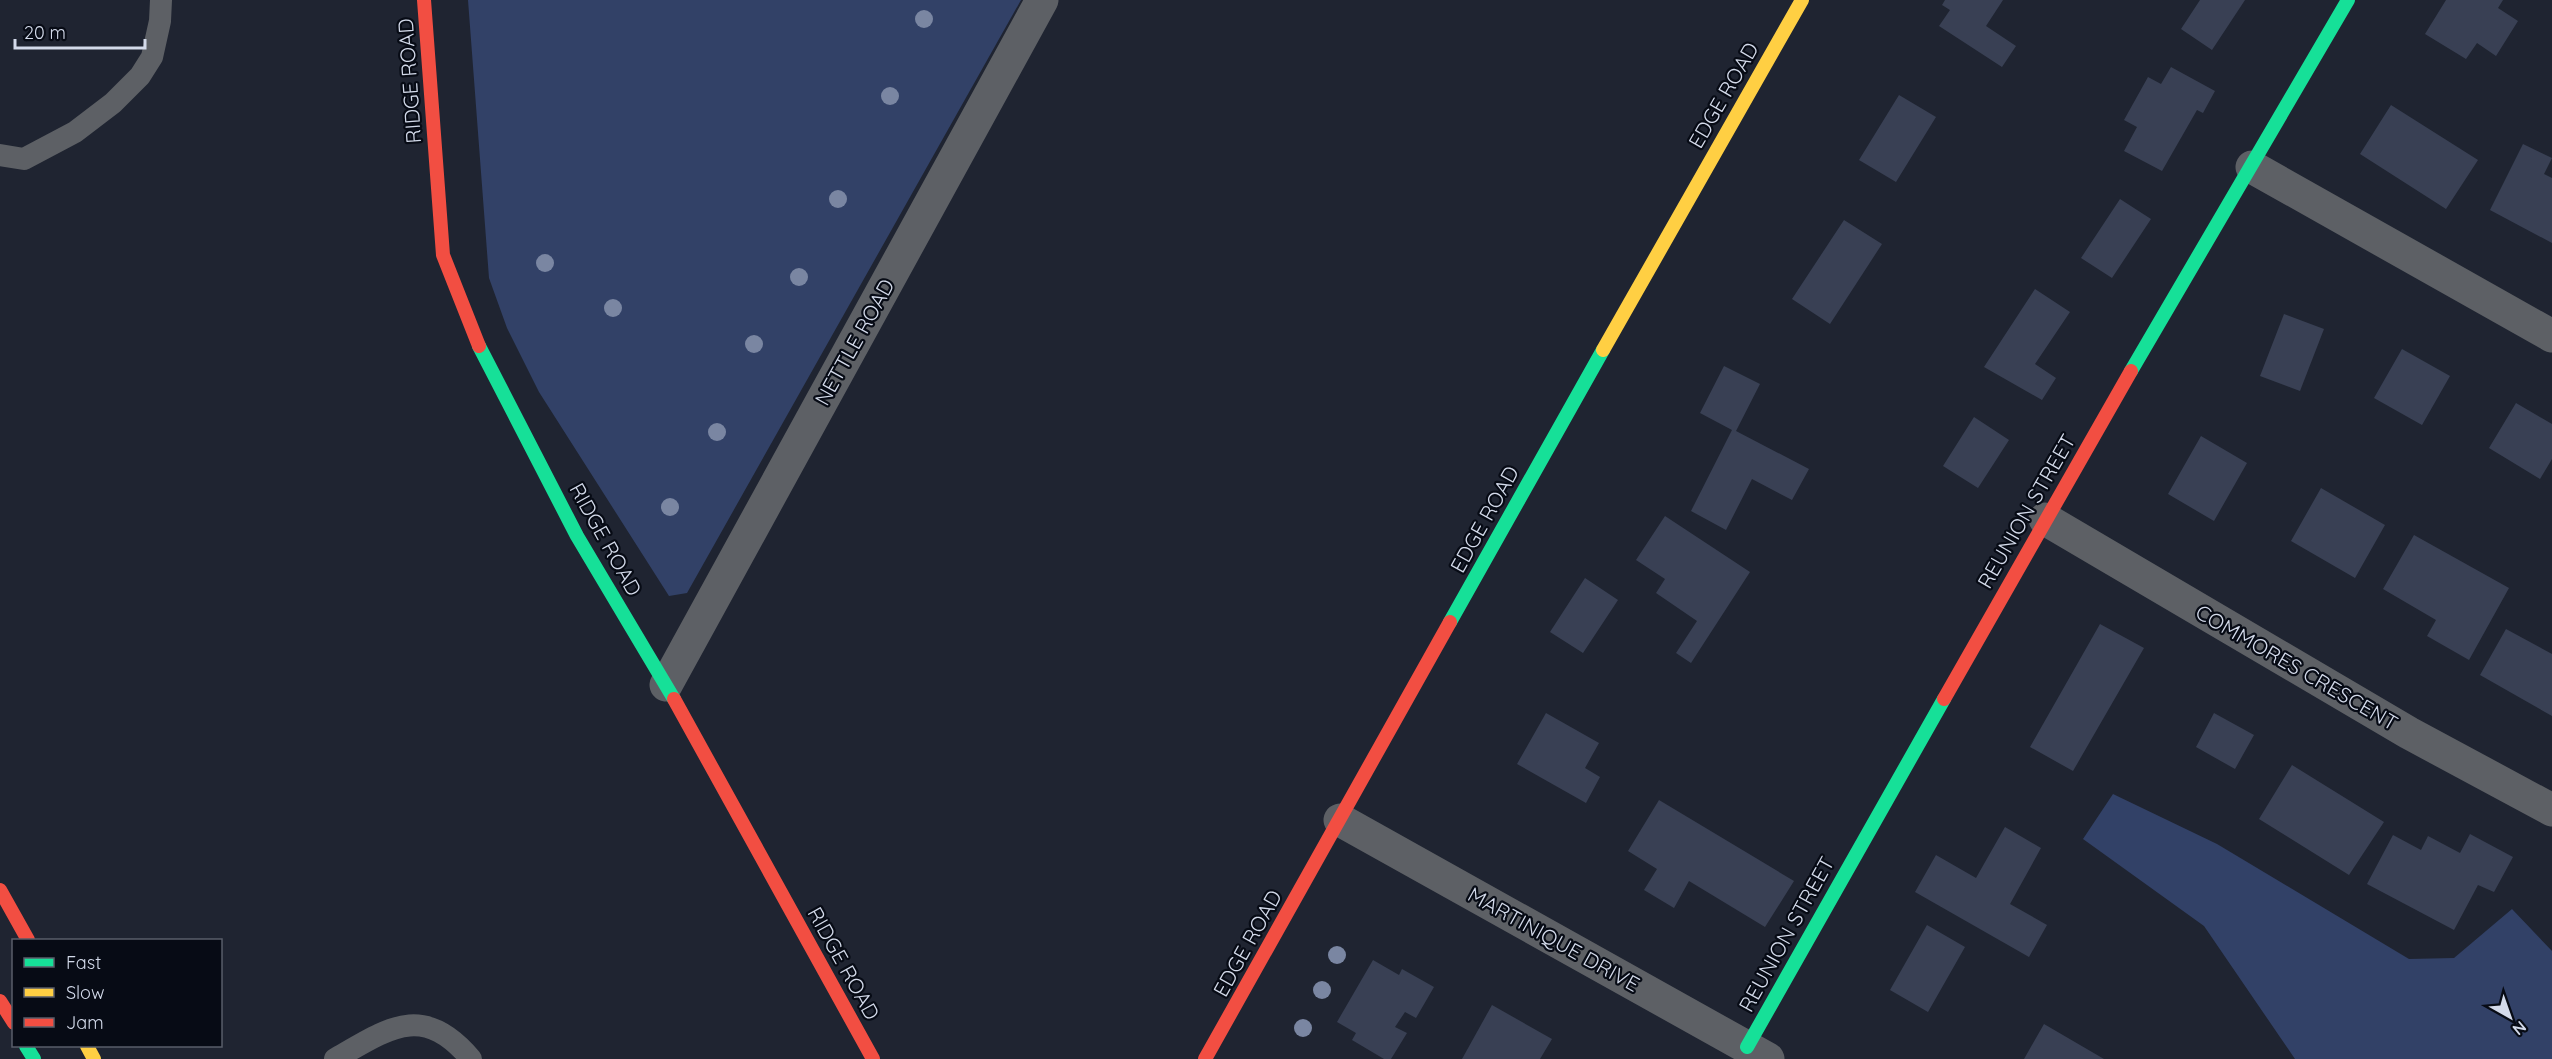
<svg xmlns="http://www.w3.org/2000/svg" width="2552" height="1059" font-family="Quicksand,sans-serif">
  <rect width="100%" height="100%" fill="#1f2431"/>
  <path fill="#324167" d="M 468,0 L 1021,0 L 687,593 L 669,596 L 539,392 L 507,328 L 489,278 Z
    M 2113,794 L 2217,844 L 2409,959 L 2454,958 L 2512,909 L 2552,951 L 2552,1059 L 2295,1059 L 2204,926 L 2083,839 Z"/>
  <path fill="#394054" d="M 1945,0 L 2003,0 L 1986,26 L 2016,46 L 2002,67 L 1939,26 L 1950,10 L 1942,5 Z
    M 2200,0 L 2245,0 L 2212,50 L 2181,29 Z
    M 2446,0 L 2503,0 L 2498,8 L 2518,21 L 2496,56 L 2477,43 L 2466,59 L 2425,34 Z
    M 2171,67 L 2215,91 L 2203,113 L 2197,110 L 2162,171 L 2124,151 L 2137,127 L 2124,120 L 2148,77 L 2161,84 Z
    M 1899,95 L 1936,117 L 1896,182 L 1859,160 Z
    M 2391,105 L 2478,160 L 2446,209 L 2360,154 Z
    M 2523,144 L 2552,158 L 2544,174 L 2552,178 L 2552,243 L 2490,210 Z
    M 2120,199 L 2151,219 L 2112,278 L 2081,258 Z
    M 1844,220 L 1882,244 L 1830,324 L 1792,299 Z
    M 2035,289 L 2070,312 L 2035,364 L 2056,378 L 2042,400 L 1984,367 Z
    M 2284,314 L 2324,329 L 2300,391 L 2260,376 Z
    M 2402,349 L 2450,376 L 2422,425 L 2374,398 Z
    M 1724,366 L 1760,384 L 1736,431 L 1809,469 L 1792,500 L 1752,479 L 1726,530 L 1691,511 L 1732,430 L 1700,413 Z
    M 2516,403 L 2552,424 L 2552,459 L 2540,479 L 2489,448 Z
    M 1974,417 L 2009,440 L 1978,488 L 1943,466 Z
    M 2201,436 L 2247,463 L 2214,521 L 2168,494 Z
    M 2321,488 L 2385,525 L 2355,578 L 2291,541 Z
    M 1665,516 L 1750,572 L 1691,663 L 1676,653 L 1697,621 L 1656,593 L 1665,579 L 1636,560 Z
    M 2414,535 L 2509,588 L 2469,660 L 2427,636 L 2436,620 L 2383,589 Z
    M 1585,578 L 1618,600 L 1583,653 L 1550,632 Z
    M 2100,624 L 2144,648 L 2073,771 L 2030,747 Z
    M 2506,629 L 2552,654 L 2552,716 L 2480,675 Z
    M 1546,713 L 1599,743 L 1585,768 L 1600,777 L 1586,803 L 1517,764 Z
    M 2214,713 L 2254,735 L 2235,769 L 2196,747 Z
    M 2292,765 L 2384,822 L 2349,875 L 2259,819 Z
    M 1659,800 L 1794,881 L 1765,927 L 1689,881 L 1674,908 L 1644,890 L 1657,869 L 1628,851 Z
    M 2005,827 L 2041,848 L 2010,904 L 2047,925 L 2029,957 L 1915,892 L 1936,855 L 1976,878 Z
    M 2470,834 L 2513,857 L 2494,892 L 2478,885 L 2454,930 L 2367,884 L 2393,835 L 2421,850 L 2428,836 L 2460,853 Z
    M 1927,925 L 1965,947 L 1928,1012 L 1890,990 Z
    M 1373,960 L 1399,975 L 1402,969 L 1434,987 L 1416,1018 L 1405,1012 L 1395,1027 L 1407,1033 L 1391,1059 L 1384,1059 L 1352,1040 L 1356,1033 L 1337,1022 Z
    M 1492,1005 L 1552,1039 L 1540,1059 L 1462,1059 Z
    M 2044,1024 L 2104,1059 L 2024,1059 Z"/>
  <g fill="none" stroke-linecap="round" stroke-linejoin="round">
    <path stroke="#5d6065" stroke-width="22" d="M 0,155 L 24,159 L 75,132 L 113,103 L 140,76 L 152,57 L 160,21 L 161,0
      M 335,1059 C 389,1028 423,1002 471,1059"/>
    <path stroke="#5d6065" stroke-width="33" d="M 2252,167 L 2552,336
      M 2045,519 L 2409,733 L 2552,810
      M 666,685 L 1042,0
      M 1340,820 L 1768,1059"/>
    <path stroke="#16e098" stroke-width="14" d="M 479,346 L 577,536 L 674,699
      M 2131,371 L 2348,0
      M 1450,622 L 1603,350
      M 26,1046 L 34,1059
      M 1747,1047 L 1944,699"/>
    <path stroke="#ffcf43" stroke-width="14" d="M 1603,350 L 1802,0
      M 87,1046 L 94,1059"/>
    <path stroke="#f24e42" stroke-width="14" d="M 424,0 L 443,255 L 479,346
      M 674,699 L 873,1059
      M 1944,699 L 2131,371
      M 0,890 L 28,940
      M 0,1001 L 14,1023
      M 1205,1059 L 1450,622"/>
  </g>
  <g fill="#7a86a2">
    <circle cx="924" cy="19" r="9"/>
    <circle cx="890" cy="96" r="9"/>
    <circle cx="838" cy="199" r="9"/>
    <circle cx="545" cy="263" r="9"/>
    <circle cx="799" cy="277" r="9"/>
    <circle cx="613" cy="308" r="9"/>
    <circle cx="754" cy="344" r="9"/>
    <circle cx="717" cy="432" r="9"/>
    <circle cx="670" cy="507" r="9"/>
    <circle cx="1337" cy="955" r="9"/>
    <circle cx="1322" cy="990" r="9"/>
    <circle cx="1303" cy="1028" r="9"/>
  </g>
  <g text-anchor="middle" dominant-baseline="central" stroke-width="4.5" stroke-linejoin="round" paint-order="stroke">
    <g font-size="21" fill="#d3daea" stroke="#070b15">
      <text transform="translate(409 81) rotate(-94)">RIDGE ROAD</text>
      <text transform="translate(1723 95) rotate(-60)">EDGE ROAD</text>
      <text transform="translate(854 342) rotate(-61)">NETTLE ROAD</text>
      <text transform="translate(2026 511) rotate(-60)">REUNION STREET</text>
      <text transform="translate(1484 519) rotate(-61)">EDGE ROAD</text>
      <text transform="translate(606 539) rotate(61)">RIDGE ROAD</text>
      <text transform="translate(2297 667) rotate(30)">COMMORES CRESCENT</text>
      <text transform="translate(1786 934) rotate(-61)">REUNION STREET</text>
      <text transform="translate(1554 939) rotate(29)">MARTINIQUE DRIVE</text>
      <text transform="translate(1247 943) rotate(-61)">EDGE ROAD</text>
      <text transform="translate(844 963) rotate(61)">RIDGE ROAD</text>
    </g>
  </g>
  <rect x="12" y="939" width="210" height="108" fill="#070b15" stroke="#595e6a" stroke-width="1.5"/>
  <rect x="24" y="958" width="30" height="9" fill="#16e098" stroke="#595e6a" stroke-width="1.5"/>
  <text x="66" y="969" font-size="18" fill="#d3daea">Fast</text>
  <rect x="24" y="988" width="30" height="9" fill="#ffcf43" stroke="#595e6a" stroke-width="1.5"/>
  <text x="66" y="999" font-size="18" fill="#d3daea">Slow</text>
  <rect x="24" y="1018" width="30" height="9" fill="#f24e42" stroke="#595e6a" stroke-width="1.5"/>
  <text x="66" y="1029" font-size="18" fill="#d3daea">Jam</text>
  <g transform="translate(2510 1017) rotate(140)" stroke="#070b15" stroke-width="4.5" paint-order="stroke">
  <path d="M0-4.5L10 22L0 15L-10 22Z" fill="#d3daea"/>
  <text y="-9" font-size="16" font-weight="bold" text-anchor="middle" fill="#d3daea">N</text>
  </g>
  <path d="M15 39v9h130v-9" fill="none" stroke="#d3daea" stroke-width="3"/>
  <text x="24" y="39" font-size="18" fill="#d3daea" stroke="#070b15" stroke-width="4.5" paint-order="stroke">20 m</text>
</svg>
